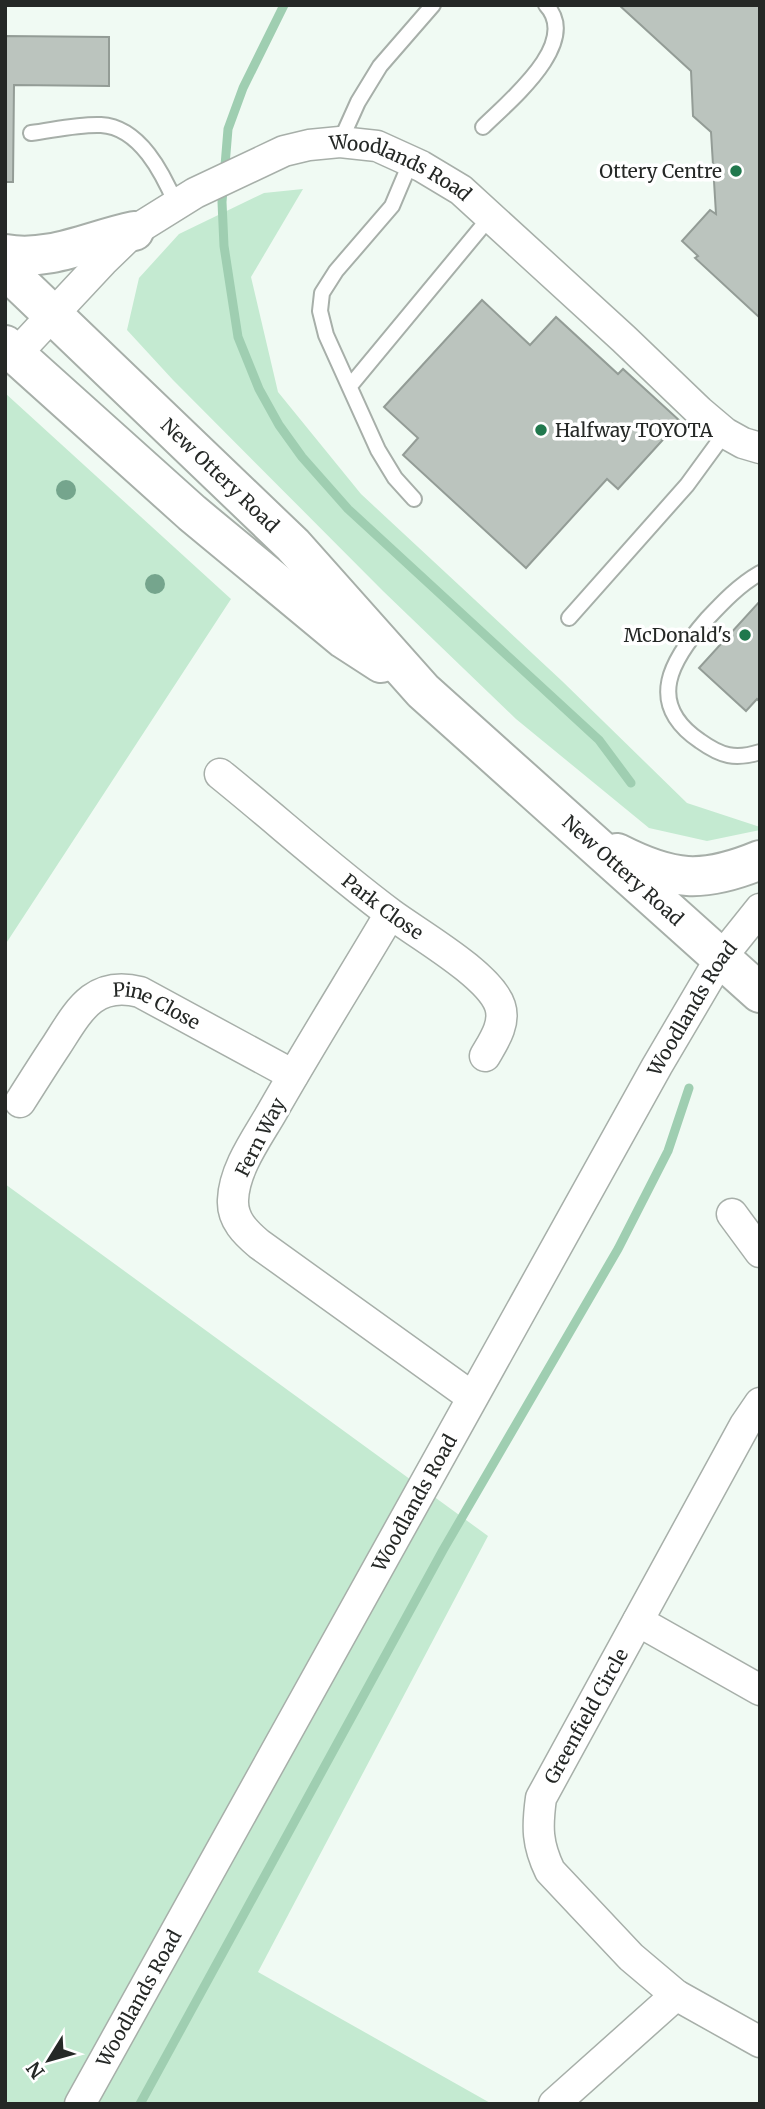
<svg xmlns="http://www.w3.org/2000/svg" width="765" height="2109" font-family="Merriweather,serif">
  <rect width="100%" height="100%" fill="#f0faf3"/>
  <path fill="#c4ead1" d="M 303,189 L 251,277 L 278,392 L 361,494 L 562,681 L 687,803 L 760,827 L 760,830 L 707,841 L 649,828 L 516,719 L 383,591 L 173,380 L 127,330 L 139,278 L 179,234 L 264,193 Z
    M 5,393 L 231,599 L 5,945 Z
    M 5,1184 L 488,1536 L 258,1972 L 492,2104 L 5,2104 Z"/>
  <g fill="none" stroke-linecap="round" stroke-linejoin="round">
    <path stroke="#9fceb1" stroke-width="9" d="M 284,5 L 243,88 L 228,129 L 222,202 L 224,246 L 238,337 L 259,389 L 279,425 L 302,457 L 348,509 L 599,740 L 631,783
      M 140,2104 L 443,1550 L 618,1249 L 668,1151 L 689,1088"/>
  </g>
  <path fill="#bbc4be" stroke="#939c96" stroke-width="2" d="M 619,5 L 760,5 L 760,318 L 695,258 L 698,256 L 682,241 L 710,210 L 716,214 L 711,132 L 693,116 L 691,71 Z
    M 5,36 L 109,37 L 109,86 L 14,85 L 13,182 L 5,182 Z
    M 482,300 L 530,345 L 556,317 L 618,374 L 623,369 L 680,421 L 618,489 L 607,479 L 526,568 L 403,455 L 418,438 L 384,407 Z
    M 760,601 L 760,702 L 757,699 L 746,711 L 699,668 Z"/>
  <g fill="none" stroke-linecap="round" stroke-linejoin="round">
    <g stroke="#a7afa9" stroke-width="18">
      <path id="lane" d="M 483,127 C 508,102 582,43 546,5
        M 31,133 C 54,130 78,124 101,125 C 140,127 163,174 176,204
        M 340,142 L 358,102 L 380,66 L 433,5
        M 411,161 L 392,206 L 336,271 L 322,293 L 320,311 L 326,335 L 378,450 L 395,478 L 414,499
        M 350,386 L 490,217
        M 760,573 C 739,585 723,602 707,619 C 672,659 644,703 700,741 C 721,756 735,760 760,752
        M 569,618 L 687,485 L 725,433"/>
    </g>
    <g stroke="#a7afa9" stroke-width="33">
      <g id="street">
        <path id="s1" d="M 17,353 L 103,261 L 134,231 L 195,193 L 284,151 L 309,145 L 340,142 L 377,146 L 421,166 L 461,190 L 624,339 L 699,411 L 725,433 L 743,443 L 760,448"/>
        <path id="s2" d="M 220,774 C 277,820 332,870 391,914 C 418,934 490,975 500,1006 C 506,1024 493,1042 485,1056"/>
        <path d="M 390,914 C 351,980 310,1045 272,1112 C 257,1138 234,1169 233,1200 C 232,1220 246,1233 259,1244 L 472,1397"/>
        <path id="s3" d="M 20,1102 C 32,1083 44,1064 56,1046 C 78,1012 93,980 140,992 L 293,1075"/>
        <path d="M 732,1214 L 760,1252"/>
        <path d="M 760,1403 L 745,1425 L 541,1798 C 537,1827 537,1844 550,1871 L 631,1957 L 676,1995 L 760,2042"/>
        <path d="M 638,1621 L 760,1690"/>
        <path id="s4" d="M 80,2104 L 657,1066 L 720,959 L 760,909"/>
        <path d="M 554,2104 L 676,1995"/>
      </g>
    </g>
    <g stroke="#a7afa9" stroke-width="42">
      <g id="secondary">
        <path d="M 5,254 C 49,262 91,240 134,231"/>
        <path id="s5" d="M 5,269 L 293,545 L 423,691 L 760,993"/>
        <path d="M 5,345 L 192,513 L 344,639 L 381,663"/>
        <path d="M 617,853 C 672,881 702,884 760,860"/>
      </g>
    </g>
    <use href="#lane" stroke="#fff" stroke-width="14"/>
    <use href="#street" stroke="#fff" stroke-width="30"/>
    <use href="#secondary" stroke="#fff" stroke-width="38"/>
  </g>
  <g fill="#75a58d">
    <circle cx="66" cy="490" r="10"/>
    <circle cx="155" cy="584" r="10"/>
  </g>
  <g fill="#20784d" stroke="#fff" stroke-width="2.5">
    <circle cx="736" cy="171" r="7"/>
    <circle cx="541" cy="430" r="7"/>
    <circle cx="745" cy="635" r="7"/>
  </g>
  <g text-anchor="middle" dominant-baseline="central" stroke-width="7" stroke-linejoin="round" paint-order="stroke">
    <g font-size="19" fill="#252826" stroke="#fff" text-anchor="end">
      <text x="722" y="171">Ottery Centre</text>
      <text x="555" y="430" text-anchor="start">Halfway TOYOTA</text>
      <text x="731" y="635">McDonald's</text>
    </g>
    <g font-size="19" fill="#252826" stroke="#fff">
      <text stroke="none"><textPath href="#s1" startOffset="462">Woodlands Road</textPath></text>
      <text stroke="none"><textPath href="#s5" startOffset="298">New Ottery Road</textPath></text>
      <text stroke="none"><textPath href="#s5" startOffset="863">New Ottery Road</textPath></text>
      <text stroke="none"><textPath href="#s2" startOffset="210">Park Close</textPath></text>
      <text stroke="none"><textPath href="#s4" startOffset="1255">Woodlands Road</textPath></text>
      <text stroke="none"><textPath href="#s3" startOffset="196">Pine Close</textPath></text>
      <text transform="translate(260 1137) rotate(-63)">Fern Way</text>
      <text stroke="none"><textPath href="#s4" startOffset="688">Woodlands Road</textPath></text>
      <text transform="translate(586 1716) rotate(-61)">Greenfield Circle</text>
      <text stroke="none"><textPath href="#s4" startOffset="121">Woodlands Road</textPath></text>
    </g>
  </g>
  <rect width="765" height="2109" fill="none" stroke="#252826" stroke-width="14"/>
  <g transform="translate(49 2060) rotate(233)" stroke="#ffffff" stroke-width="5" paint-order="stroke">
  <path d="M0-5L12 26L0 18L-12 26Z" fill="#252826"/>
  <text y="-10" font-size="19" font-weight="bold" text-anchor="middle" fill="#252826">N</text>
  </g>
</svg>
